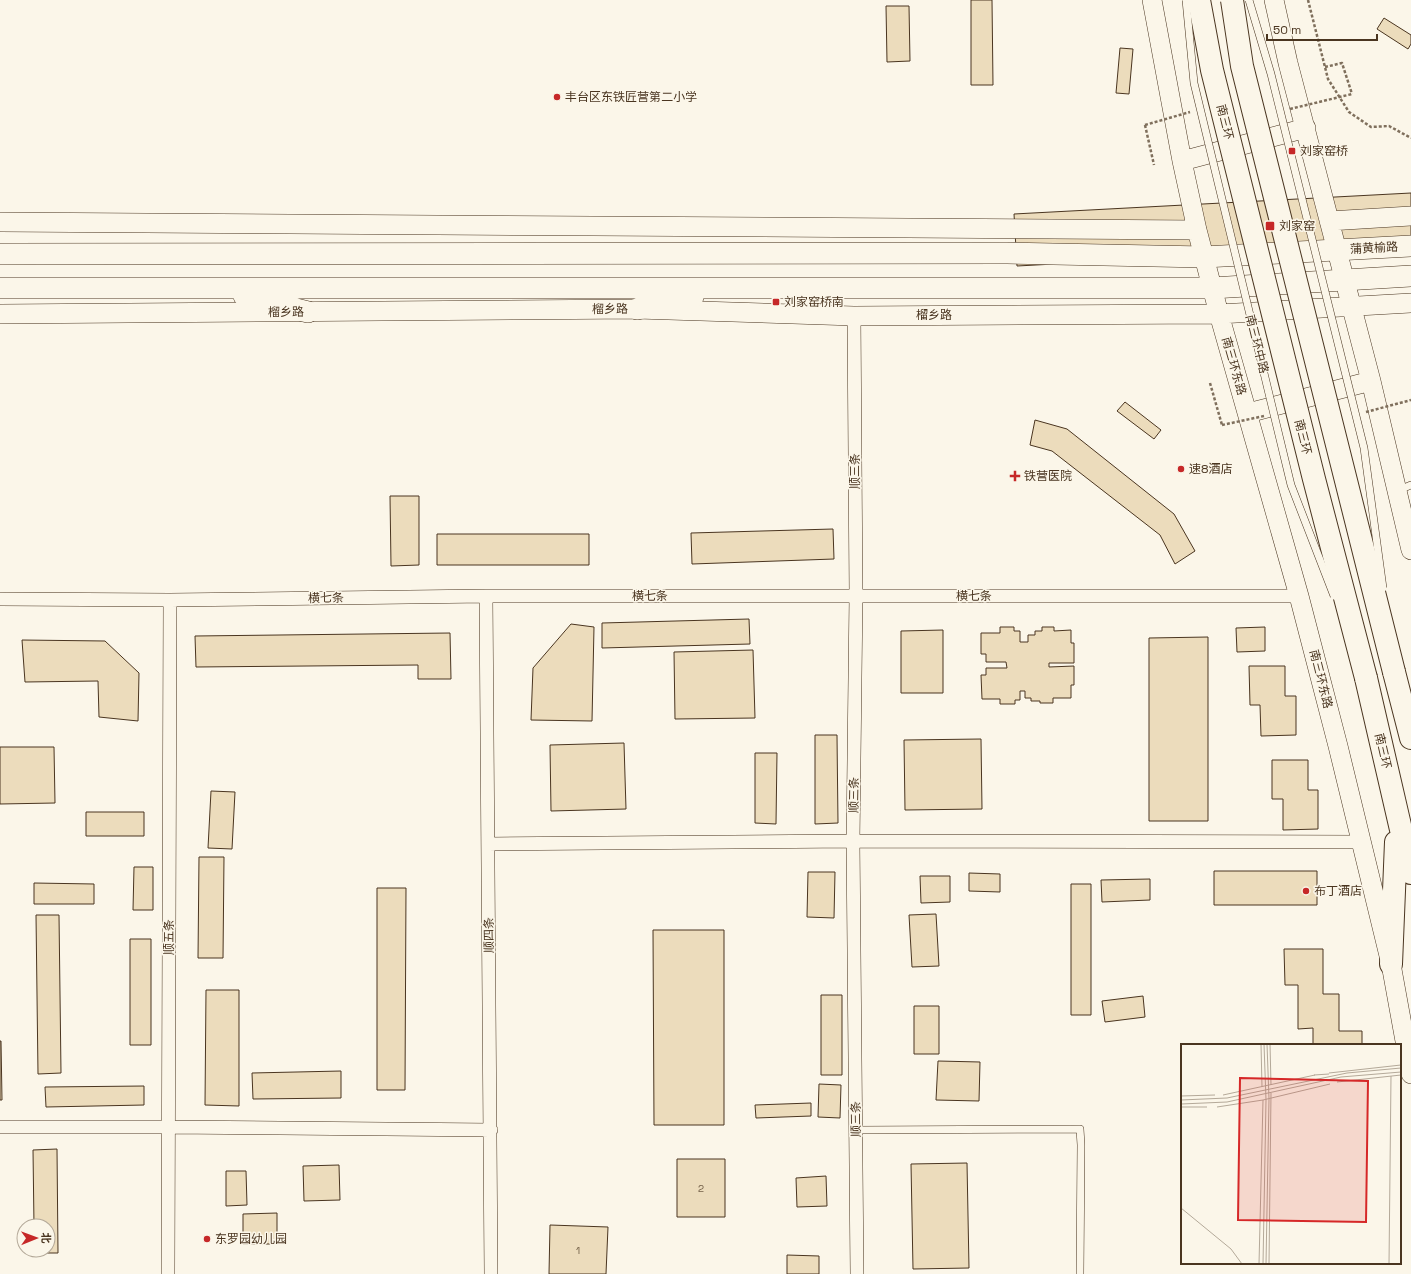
<svg xmlns="http://www.w3.org/2000/svg" width="1411" height="1274" font-family="'Space Grotesk','Noto Sans SC',sans-serif">
  <rect width="100%" height="100%" fill="#fbf6e9"/>
  <path fill="#ecdcbc" stroke="#4a3520" d="M 971,0 L 992,0 L 993,85 L 971,85 Z
    M 886,6 L 909,6 L 910,61 L 887,62 Z
    M 1384,18 L 1411,35 L 1411,44 L 1408,49 L 1377,29 Z
    M 1120,48 L 1133,49 L 1129,94 L 1116,93 Z
    M 1411,193 L 1411,245 L 1017,266 L 1014,214 Z
    M 1125,402 L 1161,430 L 1154,439 L 1117,411 Z
    M 1035,420 L 1067,429 L 1174,514 L 1195,551 L 1175,564 L 1160,535 L 1052,451 L 1030,445 Z
    M 390,496 L 419,496 L 419,565 L 391,566 Z
    M 833,529 L 834,559 L 692,564 L 691,533 Z
    M 437,534 L 589,534 L 589,565 L 437,565 Z
    M 749,619 L 750,644 L 602,648 L 602,623 Z
    M 571,624 L 594,627 L 592,721 L 531,720 L 533,668 Z
    M 1000,627 L 1014,627 L 1014,631 L 1020,631 L 1020,642 L 1028,642 L 1028,635 L 1035,635 L 1035,631 L 1042,631 L 1042,627 L 1054,627 L 1054,631 L 1071,630 L 1071,643 L 1074,643 L 1074,663 L 1049,663 L 1049,667 L 1074,666 L 1074,685 L 1071,685 L 1071,698 L 1053,698 L 1053,703 L 1040,703 L 1040,701 L 1031,701 L 1031,698 L 1025,698 L 1025,691 L 1020,691 L 1020,700 L 1015,700 L 1015,704 L 1000,704 L 1000,699 L 982,699 L 981,675 L 986,675 L 986,668 L 1007,668 L 1006,662 L 986,662 L 986,654 L 981,654 L 981,633 L 1000,633 Z
    M 1265,627 L 1265,651 L 1237,652 L 1236,628 Z
    M 943,630 L 943,693 L 901,693 L 901,631 Z
    M 450,633 L 451,679 L 418,679 L 418,665 L 196,667 L 195,636 Z
    M 1208,637 L 1208,821 L 1149,821 L 1149,638 Z
    M 22,640 L 105,641 L 139,673 L 138,721 L 99,717 L 98,681 L 25,682 Z
    M 753,650 L 755,718 L 675,719 L 674,652 Z
    M 1249,666 L 1285,666 L 1285,696 L 1296,696 L 1296,735 L 1261,736 L 1260,705 L 1250,705 Z
    M 815,735 L 837,735 L 838,823 L 815,824 Z
    M 981,739 L 982,809 L 905,810 L 904,740 Z
    M 624,743 L 626,809 L 551,811 L 550,745 Z
    M 0,747 L 54,747 L 55,803 L 0,804 Z
    M 755,753 L 777,753 L 776,824 L 755,823 Z
    M 1272,760 L 1308,760 L 1308,790 L 1318,790 L 1318,829 L 1283,830 L 1283,799 L 1272,799 Z
    M 211,791 L 235,792 L 232,849 L 208,848 Z
    M 86,812 L 144,812 L 144,836 L 86,836 Z
    M 199,857 L 224,857 L 223,958 L 198,958 Z
    M 134,867 L 153,867 L 153,910 L 133,910 Z
    M 1214,871 L 1317,871 L 1317,905 L 1214,905 Z
    M 808,872 L 835,872 L 834,918 L 807,917 Z
    M 969,873 L 1000,874 L 1000,892 L 969,891 Z
    M 920,876 L 950,876 L 950,902 L 921,903 Z
    M 1150,879 L 1150,900 L 1102,902 L 1101,880 Z
    M 34,883 L 94,884 L 94,904 L 34,904 Z
    M 1071,884 L 1091,884 L 1091,1015 L 1071,1015 Z
    M 377,888 L 406,888 L 405,1090 L 377,1090 Z
    M 936,914 L 939,966 L 912,967 L 909,915 Z
    M 36,915 L 59,915 L 61,1073 L 38,1074 Z
    M 653,930 L 724,930 L 724,1125 L 654,1125 Z
    M 130,939 L 151,939 L 151,1045 L 130,1045 Z
    M 1284,949 L 1323,949 L 1323,994 L 1339,994 L 1339,1031 L 1362,1031 L 1362,1045 L 1313,1045 L 1313,1028 L 1298,1029 L 1298,985 L 1285,985 Z
    M 206,990 L 239,990 L 239,1106 L 205,1105 Z
    M 821,995 L 842,995 L 842,1075 L 821,1075 Z
    M 1143,996 L 1145,1017 L 1105,1022 L 1102,1001 Z
    M 914,1006 L 939,1006 L 939,1054 L 914,1054 Z
    M 0,1041 L 1,1041 L 2,1100 L 0,1100 Z
    M 938,1061 L 980,1062 L 979,1101 L 936,1100 Z
    M 341,1071 L 341,1098 L 253,1099 L 252,1073 Z
    M 819,1084 L 841,1085 L 840,1118 L 818,1117 Z
    M 144,1086 L 144,1105 L 46,1107 L 45,1087 Z
    M 811,1103 L 811,1116 L 756,1118 L 755,1105 Z
    M 57,1149 L 58,1253 L 34,1253 L 34,1250 L 48,1250 L 48,1226 L 34,1226 L 33,1150 Z
    M 677,1159 L 725,1159 L 725,1217 L 677,1217 Z
    M 967,1163 L 969,1268 L 913,1269 L 911,1164 Z
    M 339,1165 L 340,1200 L 304,1201 L 303,1166 Z
    M 226,1171 L 246,1171 L 247,1205 L 226,1206 Z
    M 826,1176 L 827,1206 L 797,1207 L 796,1178 Z
    M 277,1213 L 277,1244 L 243,1244 L 243,1214 Z
    M 550,1225 L 608,1227 L 606,1274 L 549,1274 Z
    M 787,1255 L 819,1256 L 819,1274 L 787,1274 Z"/>
  <g fill="none" stroke-linecap="round" stroke-linejoin="round">
    <g stroke="#4a3520" stroke-width="8">
      <path id="lane" d="M 1397,491 L 1411,485
        M 856,1130 L 1080,1129 L 1081,1145 L 1080,1274"/>
    </g>
    <g stroke="#4a3520" stroke-width="14">
      <path id="street" d="M 854,316 L 856,596 L 853,841 L 857,1274
        M 486,596 L 491,1274
        M 0,599 L 170,600 L 486,596 L 1299,596
        M 488,844 L 853,841 L 1361,842
        M 0,1127 L 168,1127 L 491,1130
        M 168,1274 L 170,600"/>
    </g>
    <g stroke="#4a3520" stroke-width="20">
      <path id="secondary" d="M 1152,0 L 1182,161 L 1197,230 L 1219,314 L 1299,596 L 1338,746 L 1391,964 L 1411,1074
        M 1274,0 L 1288,63 L 1371,381 L 1411,550
        M 1182,161 L 1306,128
        M 1329,221 L 1411,216
        M 0,222 L 1197,230
        M 0,314 L 637,309 L 854,316 L 1219,314 L 1411,303
        M 1248,413 L 1371,381"/>
    </g>
    <g stroke="#4a3520" stroke-width="22">
      <path id="primary" d="M 0,254 L 1007,253 L 1204,257 L 1411,246
        M 0,288 L 1212,288 L 1411,276
        M 244,296 L 308,312
        M 637,309 L 693,297"/>
    </g>
    <g stroke="#4a3520" stroke-width="24">
      <path id="highway" d="M 1394,672 L 1411,738
        M 1366,678 L 1411,873
        M 1391,964 L 1396,842"/>
    </g>
    <path stroke="#7f6f5c" stroke-width="2.5" stroke-dasharray="3 2" stroke-linecap="butt" d="M 1308,0 L 1328,79 L 1349,112 L 1371,127 L 1389,126 L 1411,138
      M 1325,67 L 1342,63 L 1352,94
      M 1145,125 L 1154,165
      M 1210,383 L 1222,425"/>
    <use href="#lane" stroke="#fbf6e9" stroke-width="7"/>
    <use href="#street" stroke="#fbf6e9" stroke-width="13"/>
    <use href="#secondary" stroke="#fbf6e9" stroke-width="19"/>
    <use href="#primary" stroke="#fbf6e9" stroke-width="21"/>
    <use href="#highway" stroke="#fbf6e9" stroke-width="22"/>
    <g stroke="#4a3520" stroke-width="8" stroke-linecap="butt">
      <path id="lane-bridge" d="M 1186,0 L 1194,83 L 1291,485 L 1334,596
        M 1249,0 L 1271,74 L 1364,448 L 1383,588"/>
    </g>
    <g stroke="#4a3520" stroke-width="24" stroke-linecap="butt">
      <path id="highway-bridge" d="M 1199,0 L 1212,70 L 1314,479 L 1366,678
        M 1232,0 L 1242,66 L 1394,672"/>
    </g>
    <path stroke="#7f6f5c" stroke-width="2.5" stroke-dasharray="3 2" stroke-linecap="butt" d="M 1290,109 L 1352,94
      M 1145,125 L 1190,112
      M 1366,412 L 1411,400
      M 1222,425 L 1264,416"/>
    <use href="#lane-bridge" stroke="#fbf6e9" stroke-width="7"/>
    <use href="#highway-bridge" stroke="#fbf6e9" stroke-width="22"/>
  </g>
  <g fill="#c62828" stroke="#fbf6e9" stroke-width="1.5">
    <circle cx="557" cy="97" r="4"/>
    <rect x="1288" y="147" width="8" height="8" rx="2"/>
    <rect x="1265" y="221" width="10" height="10" rx="2"/>
    <rect x="772" y="298" width="8" height="8" rx="2"/>
    <circle cx="1181" cy="469" r="4"/>
    <path d="M1013 470h4v4h4v4h-4v4h-4v-4h-4v-4h4z"/>
    <circle cx="1306" cy="891" r="4"/>
    <circle cx="207" cy="1239" r="4"/>
  </g>
  <g text-anchor="middle" dominant-baseline="central" stroke-width="3" stroke-linejoin="round" paint-order="stroke">
    <g font-size="10" fill="#725f47">
      <text x="701" y="1188">2</text>
      <text x="578" y="1250">1</text>
    </g>
    <g font-size="12" fill="#4a3520" stroke="#fbf6e9" text-anchor="start">
      <text x="565" y="97">丰台区东铁匠营第二小学</text>
      <text x="1300" y="151">刘家窑桥</text>
      <text x="1279" y="226">刘家窑</text>
      <text x="784" y="302">刘家窑桥南</text>
      <text x="1189" y="469">速8酒店</text>
      <text x="1024" y="476">铁营医院</text>
      <text x="1314" y="891">布丁酒店</text>
      <text x="215" y="1239">东罗园幼儿园</text>
    </g>
    <g font-size="12" fill="#4a3520" stroke="#fbf6e9">
      <text transform="translate(1225 122) rotate(76)">南三环</text>
      <text transform="translate(1374 248) rotate(-3)">蒲黄榆路</text>
      <text transform="translate(610 309) rotate(-1)">榴乡路</text>
      <text transform="translate(286 312) rotate(-1)">榴乡路</text>
      <text x="934" y="315">榴乡路</text>
      <text transform="translate(1257 344) rotate(76)">南三环中路</text>
      <text transform="translate(1234 366) rotate(74)">南三环东路</text>
      <text transform="translate(1303 437) rotate(76)">南三环</text>
      <text transform="translate(855 471) rotate(-90)">顺三条</text>
      <text x="650" y="596">横七条</text>
      <text x="974" y="596">横七条</text>
      <text transform="translate(326 598) rotate(-1)">横七条</text>
      <text transform="translate(1321 679) rotate(76)">南三环东路</text>
      <text transform="translate(1383 751) rotate(77)">南三环</text>
      <text transform="translate(854 795) rotate(-89)">顺三条</text>
      <text transform="translate(489 935) rotate(-91)">顺四条</text>
      <text transform="translate(169 937) rotate(-90)">顺五条</text>
      <text transform="translate(856 1119) rotate(-91)">顺三条</text>
    </g>
  </g>
  <g transform="translate(1181 1044)">
    <rect width="220" height="220" fill="#fbf6e9"/>
    <path fill="none" stroke="#b4a999" stroke-width="1" d="M 80,0 L 81,43M 89,0 L 90,41M 148,29 L 220,21M 133,31 L 148,30M 156,38 L 220,31M 42,51 L 134,31M 0,52 L 34,51M 0,56 L 46,54 L 166,29 L 220,24M 0,60 L 46,58 L 160,33 L 220,28M 0,63 L 26,63M 36,63 L 82,56 L 149,40M 0,164 L 50,205 L 61,220M 78,220 L 82,56M 82,220 L 85,56 L 83,0M 85,220 L 88,55 L 86,0M 88,220 L 90,49M 208,220 L 210,32"/>
    <path fill="#d62828" fill-opacity="0.15" stroke="#d62828" stroke-width="2" d="M 59,34 L 187,37 L 185,178 L 57,176 Z"/>
    <rect width="220" height="220" fill="none" stroke="#4a3520" stroke-width="2"/>
  </g>
  <g transform="translate(36 1238) rotate(89)"><circle r="19" fill="#fbf6e9" stroke="#b4a999"/>
  <path d="M0-3L7 15L0 10L-7 15Z" fill="#c62828"/>
  <text y="-6" font-size="11" font-weight="bold" text-anchor="middle" fill="#4a3520">北</text>
  </g>
  <path d="M1267 34v6h110v-6" fill="none" stroke="#4a3520" stroke-width="2"/>
  <text x="1273" y="34" font-size="12" fill="#4a3520" stroke="#fbf6e9" stroke-width="3" paint-order="stroke">50 m</text>
</svg>
